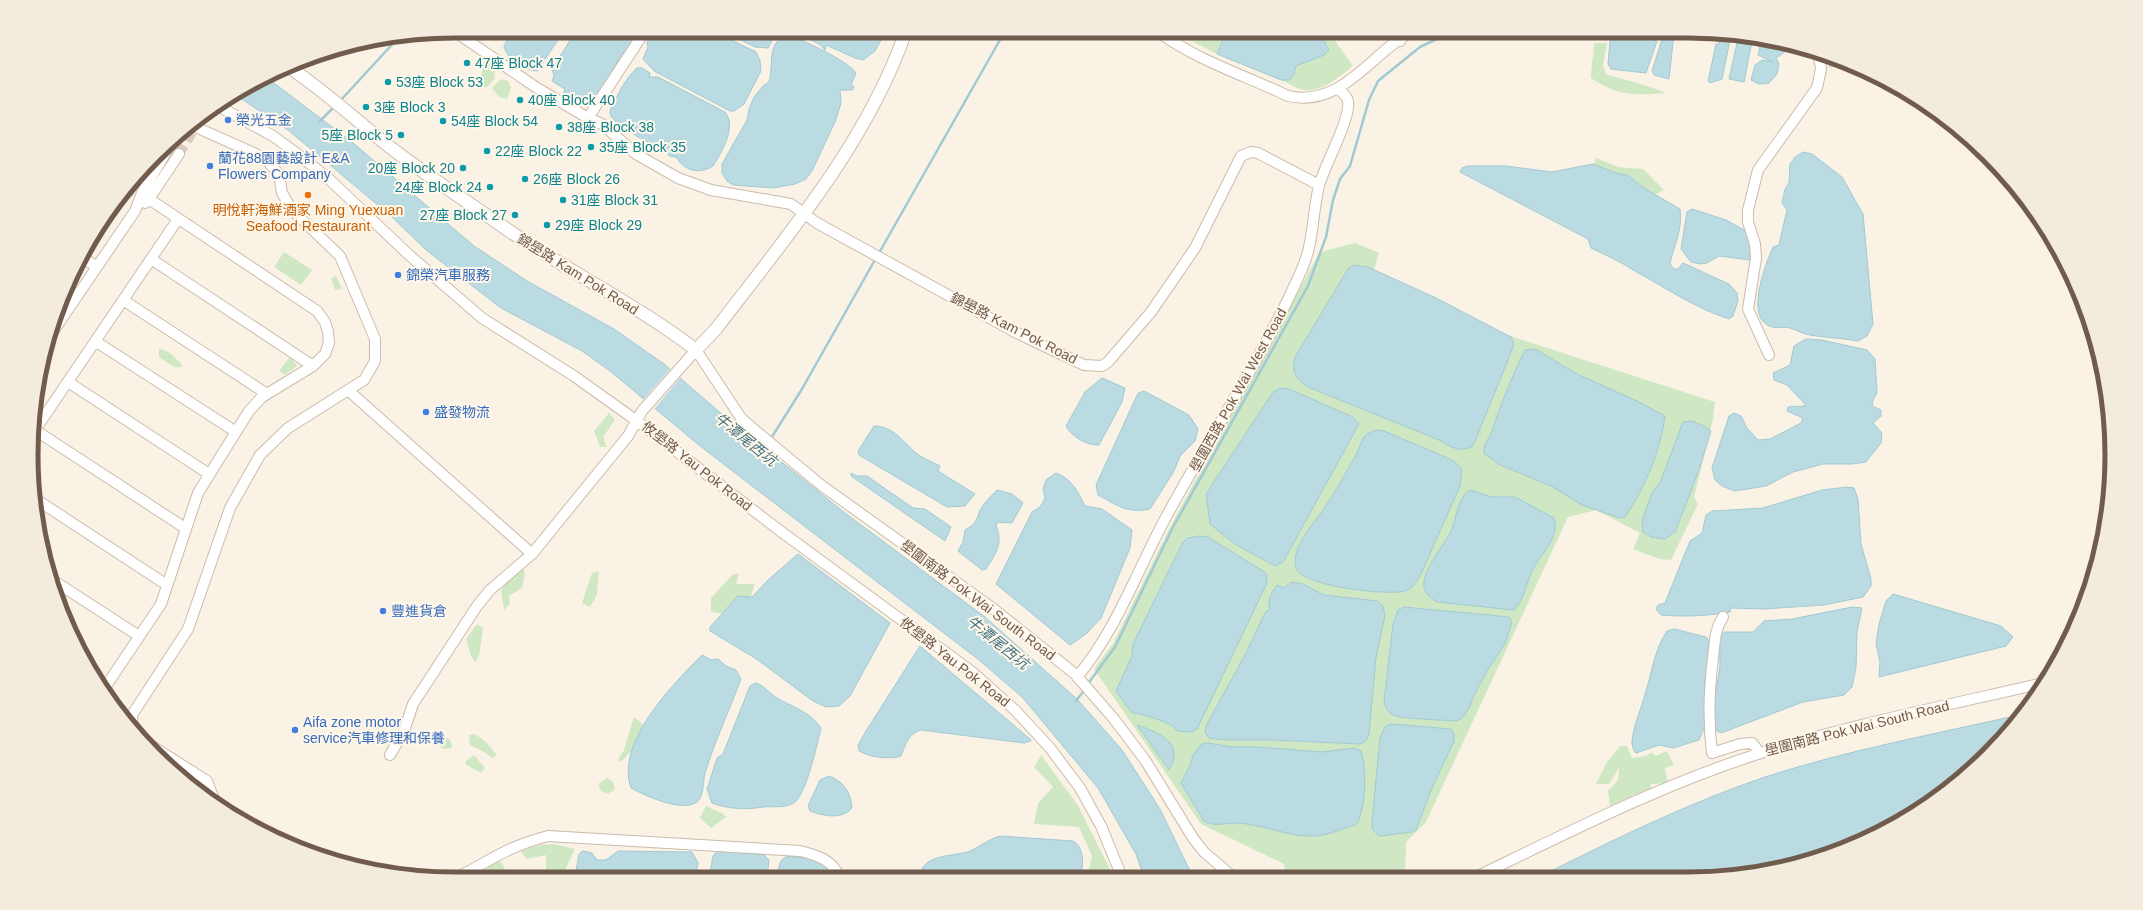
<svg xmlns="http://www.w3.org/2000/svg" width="2143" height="910" font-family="Helvetica,'Noto Sans TC',sans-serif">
  <rect width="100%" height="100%" fill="#faf3e5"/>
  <path fill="#d0e7c4" d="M 1171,31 L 1227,31 L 1217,54 Z
    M 1319,31 L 1328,31 L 1353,66 C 1340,76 1323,92 1305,90 C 1297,89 1288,83 1281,80 L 1290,80 L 1294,74 L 1295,66 L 1324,55 L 1328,46 L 1319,34 Z
    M 1594,43 L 1607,43 L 1603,66 L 1606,74 C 1627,81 1646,84 1666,93 C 1634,96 1618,96 1591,78 C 1591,65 1594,55 1594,43 Z
    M 1826,54 L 1847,64 L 1829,68 Z
    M 486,57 L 495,70 L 494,80 L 486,88 L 479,82 Z
    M 501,79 L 508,81 L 511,88 L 507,99 L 499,97 L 492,88 Z
    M 1596,158 L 1618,167 L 1643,169 L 1664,190 L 1647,198 L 1591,172 Z
    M 1355,243 L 1379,253 L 1374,270 L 1507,335 L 1715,402 L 1713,419 L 1694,497 L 1698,504 L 1671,560 L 1659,559 L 1633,549 L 1640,533 L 1596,510 L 1568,517 L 1426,822 L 1406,842 L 1405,876 L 1286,877 L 1284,864 L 1201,824 L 1094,669 L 1114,642 L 1171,525 L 1318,255 L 1324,251 Z
    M 284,252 L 312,270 L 301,285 L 274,267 Z
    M 336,276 L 342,289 L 335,290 L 331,278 Z
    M 159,349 C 168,349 175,358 182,364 L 182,367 L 174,367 L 159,357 Z
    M 290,357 L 297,366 L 285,375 L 279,371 Z
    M 609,413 L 615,420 L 603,437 L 607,447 L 600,447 L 594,431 Z
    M 522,567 L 525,573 L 522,588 L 509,596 L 510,604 L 504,610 L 501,590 L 517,569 Z
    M 599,571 L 597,595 L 590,607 L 582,603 L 592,573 Z
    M 733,574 L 739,574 L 736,584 L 755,584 L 747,607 L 735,615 L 711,612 L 711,598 Z
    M 477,624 L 483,628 L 479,656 L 475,662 L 471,656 L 466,639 Z
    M 634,717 L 646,727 L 640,742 L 621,762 L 618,760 L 624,750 Z
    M 440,732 L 451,741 L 452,748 L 443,749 L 434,740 Z
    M 475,734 L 485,741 L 497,755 L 492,758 L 486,753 L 470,745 L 469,735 Z
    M 1620,746 L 1627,746 L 1632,758 L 1646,756 L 1651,752 L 1656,756 L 1667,751 L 1674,765 L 1665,768 L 1668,783 L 1651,784 L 1650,793 L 1633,795 L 1623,805 L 1610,806 L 1608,791 L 1618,780 L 1619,768 L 1609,784 L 1596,784 L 1607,762 Z
    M 474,755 L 485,768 L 481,773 L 465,764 L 467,760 Z
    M 1041,755 L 1077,804 L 1112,873 L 1106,875 L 1106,877 L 1087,877 L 1092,856 L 1079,827 L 1034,824 L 1038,803 L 1053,787 L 1034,767 Z
    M 607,778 L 613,782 L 615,789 L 608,794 L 601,791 L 598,784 Z
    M 706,806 L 722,813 L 726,817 L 711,828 L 700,818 Z
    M 554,844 L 575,849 L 565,870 L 546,874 L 546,855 L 527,859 L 520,851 L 540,845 Z
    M 497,858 L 504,866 L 506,879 L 494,879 L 485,871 Z
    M 520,870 L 531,871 L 533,879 L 518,879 Z"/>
  <path fill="#bbdbe2" stroke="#a2c9d3" d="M 469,31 L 496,31 L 493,37 L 486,39 Z
    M 512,31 L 564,31 L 537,71 C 525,70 506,59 504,46 Z
    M 576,31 L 639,31 L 629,46 L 621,55 L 598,97 C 588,106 577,105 569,94 L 567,97 L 563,94 L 565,89 L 552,81 L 554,76 L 552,69 Z
    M 656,31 L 713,31 L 756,52 L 760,61 L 761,71 L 744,104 L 734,111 L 730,111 L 654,71 L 643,59 L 648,47 L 647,42 Z
    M 723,31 L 777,31 L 768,48 L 755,47 Z
    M 802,31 L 886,31 L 875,51 L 863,60 L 855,58 L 826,45 L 825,50 C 819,42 811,41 803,35 Z
    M 1227,31 L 1319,31 L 1329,50 L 1324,55 L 1296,66 L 1294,74 L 1290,80 L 1281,80 L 1217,54 Z
    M 1669,33 L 1674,33 L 1669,79 L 1654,75 L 1652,71 L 1663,36 Z
    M 786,35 C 800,38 850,62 856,73 L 851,85 L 854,87 L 852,90 L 840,90 L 841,103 L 835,122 L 812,171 L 806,179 L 795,184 L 773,188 L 733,185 L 727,181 L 722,173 L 722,164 L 747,120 L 749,109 L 754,97 L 763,86 L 769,82 C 774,65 766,44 786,35 Z
    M 1638,37 L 1657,41 L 1646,73 L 1611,69 L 1608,64 L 1610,41 L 1614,39 Z
    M 1721,37 L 1730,40 L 1722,79 L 1710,83 L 1708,81 L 1716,44 L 1719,44 Z
    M 1752,41 L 1744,82 L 1729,79 L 1737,43 Z
    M 1764,41 L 1780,45 L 1782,42 L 1785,43 C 1783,55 1787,51 1776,58 L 1779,64 L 1777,74 L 1769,83 L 1759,84 L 1751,80 L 1755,65 L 1762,60 L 1773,62 L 1758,55 L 1761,42 Z
    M 637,68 L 642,68 L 650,73 L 649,77 L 658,77 L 725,112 C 737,126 722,152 713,166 C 700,174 685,172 676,157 C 667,157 667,153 662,148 L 657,147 C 648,142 611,124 610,113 C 610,108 614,101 617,96 C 623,85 628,76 637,68 Z
    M 266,77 L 352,142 L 474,246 L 527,281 L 614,329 L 664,364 L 724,416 L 845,513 L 985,617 L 1077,699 L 1122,750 L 1160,809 L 1193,877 L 1144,877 L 1136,854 L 1098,788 L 1022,697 L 979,660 L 700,446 L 610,371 L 582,351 L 501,308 L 426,250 L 391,216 L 288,130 L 234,94 L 243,88 Z
    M 1803,152 L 1812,154 L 1842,177 L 1863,214 L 1873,324 L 1867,336 L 1858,341 C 1842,338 1826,338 1810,335 C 1803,334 1797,330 1790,328 C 1781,326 1774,330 1766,324 C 1747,312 1766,263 1773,247 L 1779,245 L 1787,210 L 1782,203 L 1785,189 L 1789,183 L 1790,164 L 1795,157 Z
    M 157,155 L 132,196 L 118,201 L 143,169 Z
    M 1593,164 L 1616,173 L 1627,175 L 1644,188 L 1680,209 C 1683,229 1674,245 1670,264 L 1674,269 L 1678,269 L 1683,263 L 1729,284 L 1737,293 L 1738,301 L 1733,316 L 1729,319 C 1695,308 1666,288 1635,271 C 1621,262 1606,255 1591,248 L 1588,239 L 1460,172 L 1462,168 L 1467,166 L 1506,166 L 1552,172 Z
    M 1692,209 L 1726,220 L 1746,231 L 1755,240 L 1750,260 L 1719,256 L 1707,263 L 1700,264 L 1691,262 L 1681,249 L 1687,212 Z
    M 1353,265 L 1368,267 L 1436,298 L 1511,337 L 1514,344 L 1510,355 L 1473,446 C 1459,453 1451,447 1439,440 L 1308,387 C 1296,379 1291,372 1295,357 L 1348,269 Z
    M 1806,339 L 1822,340 L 1867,350 L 1875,359 L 1877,393 L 1873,400 L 1872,406 L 1881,410 L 1881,416 L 1873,423 L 1882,433 L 1881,443 L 1866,462 L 1852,464 L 1823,464 L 1793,472 L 1766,486 L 1735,491 L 1722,486 L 1715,480 L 1712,468 L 1729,416 L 1734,413 L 1741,416 L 1747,428 L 1758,440 L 1770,439 L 1801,423 L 1803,418 L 1787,411 L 1788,407 C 1795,405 1800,408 1806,405 L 1787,385 L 1774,380 L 1773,373 L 1790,365 L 1794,346 Z
    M 1535,349 L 1577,374 L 1637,401 L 1665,416 C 1660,453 1645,487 1625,517 L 1620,518 L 1582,505 L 1551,486 L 1498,464 L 1484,453 C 1483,444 1489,439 1492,431 C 1501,403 1512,377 1525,350 Z
    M 1102,378 L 1125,388 L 1122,402 L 1099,445 C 1087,446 1071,436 1066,426 L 1085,392 Z
    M 1280,388 L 1289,389 L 1353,417 L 1359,424 L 1283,562 L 1275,566 L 1235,544 L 1210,524 L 1206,494 L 1273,392 Z
    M 1144,391 L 1189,415 L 1198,429 L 1195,441 L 1180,456 L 1174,471 L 1150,509 C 1127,514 1117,505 1098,495 L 1096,485 L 1138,393 Z
    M 1692,421 L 1704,426 L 1711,431 L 1699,470 L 1675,532 L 1665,539 L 1651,537 L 1643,532 L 1642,521 L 1652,493 L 1660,483 L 1683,422 Z
    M 874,426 C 893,426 902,441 915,452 C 922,458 932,462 940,466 L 938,471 L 975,494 L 965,506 L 947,507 L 859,455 L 858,451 Z
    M 1377,430 L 1384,431 L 1448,458 L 1455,462 L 1462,469 L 1460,486 L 1422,572 C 1418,580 1414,588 1405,591 C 1388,596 1301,586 1296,568 C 1290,549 1314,523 1324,509 C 1335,492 1345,474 1355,457 C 1359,451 1360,443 1364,437 C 1367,433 1372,432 1377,430 Z
    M 851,473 L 857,476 L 867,476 L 913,508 L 925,509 L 951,527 L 945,541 L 851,476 Z
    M 1056,473 C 1071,478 1079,493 1085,506 L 1102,509 L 1132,530 L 1130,548 L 1101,618 L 1086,634 L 1070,645 L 996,584 L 1032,512 L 1041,506 L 1045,498 L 1043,489 L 1046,480 Z
    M 1847,487 L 1854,488 L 1858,499 L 1861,544 L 1871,579 L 1871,586 L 1863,597 L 1824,605 L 1763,609 L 1731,608 L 1730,612 C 1708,616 1684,617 1661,615 L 1656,609 L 1658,605 L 1665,603 L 1690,541 L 1702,533 L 1706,515 L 1712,511 L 1763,508 L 1822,490 Z
    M 997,490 L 1012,494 L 1023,503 L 1012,523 L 998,522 L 996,526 C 1004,543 995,555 986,569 L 982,570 L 958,551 L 963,542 L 965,530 C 975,524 975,524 979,513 C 981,506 991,496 997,490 Z
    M 1470,490 L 1492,497 L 1515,497 L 1554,518 C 1555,522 1556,527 1555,530 C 1552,545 1539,557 1532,571 C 1526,584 1524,600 1514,610 L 1437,602 C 1431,598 1424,593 1424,586 C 1422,570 1444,546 1451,531 C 1457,518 1457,498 1470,490 Z
    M 1199,536 L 1208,537 L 1266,573 L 1267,583 L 1197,729 L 1191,732 L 1178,731 C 1170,721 1144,715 1131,712 L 1116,691 L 1132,656 L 1133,644 L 1183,542 L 1188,538 Z
    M 798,554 L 890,623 L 850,696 L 839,706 L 826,707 L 813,701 L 755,658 L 710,631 L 710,627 L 738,596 L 752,597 L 768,580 Z
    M 1292,582 L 1303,584 L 1324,595 L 1377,601 L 1383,606 L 1385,615 L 1376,658 L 1369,734 L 1366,741 L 1360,744 L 1272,740 L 1225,740 L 1209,738 L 1205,732 L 1207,724 L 1245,655 L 1265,613 L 1270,609 C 1267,599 1271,594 1277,585 L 1284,588 Z
    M 1893,594 L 2001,626 L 2013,637 L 2006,646 L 1879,677 L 1880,662 L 1876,644 L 1879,624 L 1886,601 Z
    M 1404,607 L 1509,617 L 1512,622 L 1505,644 L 1487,671 L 1472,699 L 1470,707 L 1462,718 L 1457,721 C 1445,720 1400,719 1393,715 C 1387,712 1386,708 1384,702 L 1393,624 L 1398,610 Z
    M 1852,607 L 1862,608 L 1857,632 L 1856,668 L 1852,687 L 1844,695 L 1803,702 L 1721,733 L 1717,731 C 1706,712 1721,681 1720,660 C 1720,651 1719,644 1720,635 L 1724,632 L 1753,632 L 1764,621 L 1792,619 Z
    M 1674,629 L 1706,637 L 1709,641 L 1710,656 L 1705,680 L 1706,724 L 1699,740 L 1673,748 L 1659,745 L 1636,753 C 1633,750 1632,746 1632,742 C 1633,726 1641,710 1645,694 C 1652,673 1654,650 1667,631 Z
    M 920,646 L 1030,739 L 1031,741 L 1024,743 L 921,730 C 908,734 906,744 901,756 C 888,760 870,757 859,751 L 858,745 L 866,731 Z
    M 702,655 L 711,660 L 718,659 L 726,666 L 736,670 L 741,679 C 729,711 715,741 705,773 C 703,782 704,796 697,802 C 682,813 644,795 631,788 C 615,743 673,684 702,655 Z
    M 756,683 C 765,686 769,693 777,698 C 792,707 811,712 821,728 C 817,745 807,790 796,801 C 788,809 773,806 763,807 C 747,810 727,809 712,803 L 707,789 L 717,758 L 723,754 L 750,686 Z
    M 2023,714 L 1946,791 L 1850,847 L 1744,875 L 1541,876 C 1613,840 1686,804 1762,778 C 1847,750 1936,734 2023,714 Z
    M 1391,724 L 1451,729 L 1454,734 L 1454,741 L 1432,788 L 1416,830 L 1412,832 L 1379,836 L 1372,829 L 1372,822 L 1380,738 L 1385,727 Z
    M 1137,725 C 1160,733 1185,743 1169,770 Z
    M 1208,743 L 1232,747 L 1258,747 L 1322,752 L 1354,748 L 1361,751 C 1367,768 1366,809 1356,825 C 1341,828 1331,835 1316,836 C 1289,838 1264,824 1237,823 C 1226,823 1214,827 1204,821 L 1181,783 L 1191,763 L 1193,755 L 1202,744 Z
    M 829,776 C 843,781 851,792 852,808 C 842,820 823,816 810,811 L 808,806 L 820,780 Z
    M 1000,836 L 1073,841 C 1085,848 1083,865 1081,877 L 920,878 C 920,853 955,857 970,851 C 981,846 989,839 1000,836 Z
    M 718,850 L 764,855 L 769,860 L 767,878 L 709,878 L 713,856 Z
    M 583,851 L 592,853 L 597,860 L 606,860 L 618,851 L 692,852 L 698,863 L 695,878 L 561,879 L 576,871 L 579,854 Z
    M 789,856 L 819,860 L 834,874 L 834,878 L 778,878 C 779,868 778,858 789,856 Z"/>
  <path fill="#faf3e5" d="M 671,368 L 681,377 L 654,409 L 643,400 Z"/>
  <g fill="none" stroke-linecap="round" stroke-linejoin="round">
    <path stroke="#a2c9d3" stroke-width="2.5" d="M 340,101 L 399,37
      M 320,121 L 335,106
      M 879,253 L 1005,31
      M 770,440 L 802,389 L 876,258
      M 1087,685 L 1115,647 L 1172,529 L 1308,286 L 1326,237 L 1333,200 L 1340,179 L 1350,166 L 1369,100 L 1378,81 L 1420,47 L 1454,31
      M 1076,701 L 1085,689"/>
    <path stroke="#d8cdbf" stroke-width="10" stroke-dasharray="10 5" stroke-linecap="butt" d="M 179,154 L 195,127"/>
    <g stroke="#cbbbac" stroke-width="12">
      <path id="minor" d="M 454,31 L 537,88 L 588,118 L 645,31
        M 1157,31 C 1196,60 1244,75 1288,96 C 1343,108 1370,53 1413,31
        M 1391,31 L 1400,41
        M 218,106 L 273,136 L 303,158 L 330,180 L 408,254 L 482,318 L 574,376 L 637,421 L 779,530 L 971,671 L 1015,710 L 1050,748 L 1080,788 L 1101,826 L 1122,877
        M 588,118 L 602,124 L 636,154 L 678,178 L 711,190 L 791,204 L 817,223 L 1015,332 L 1084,365 L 1102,366 L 1108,362 L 1151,312 L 1195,248 L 1241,156 L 1251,152 L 1258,153 L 1319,185
        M 145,203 L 149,199 L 179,154
        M 82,257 L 97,267
        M 151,259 L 313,366
        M 123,300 L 267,394
        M 48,339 L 135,211 L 142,193 L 172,142
        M 95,341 L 236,432
        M 1769,355 L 1748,309 L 1756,258 L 1755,244 L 1748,222 L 1748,210 L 1758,170 L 1817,88 L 1821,69 L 1818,52
        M 68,382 L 209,474
        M 349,391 L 532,554
        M 35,430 L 185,528
        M 33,433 L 178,219
        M 34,498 L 167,585
        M 51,579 L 139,636
        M 1723,617 C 1714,631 1715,642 1713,658 C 1709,690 1708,721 1712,753 L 1740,744 L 1752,743 L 1760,753
        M 1077,677 C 1116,631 1137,571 1165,519 C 1210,435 1264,356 1302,269 C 1314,242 1312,214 1319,186 C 1324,166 1351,119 1348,101 C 1347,96 1342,92 1338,89
        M 95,678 L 106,685
        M 104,689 L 161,604 L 198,493 L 249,411 L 262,397 L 313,366 L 325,354 L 329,343 L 328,332 L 325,322 L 317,311 L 149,199 L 142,193
        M 133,730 L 132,715 L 188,629 L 230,508 L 260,455 L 288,428 L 364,380 L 375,361 L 375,339 L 340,256 L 292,210 L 282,193 L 279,174 L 268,162 L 256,154 L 191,125
        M 141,739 L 207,781 L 215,802
        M 390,755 L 404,731 L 413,704 L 477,606 L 490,590 L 532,554 L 628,436 L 642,411 L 696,350 L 741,418 L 750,426 L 821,485 L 991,607 L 1075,674 L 1114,719 L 1145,760 L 1193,838 L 1204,852 L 1233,877
        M 1478,876 C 1571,831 1663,784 1761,753 C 1854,724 1949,705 2043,683
        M 452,879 C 467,874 479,865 493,858 C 510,848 529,841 548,836 L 800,851 C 817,855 833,860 840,878"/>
    </g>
    <g stroke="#cbbbac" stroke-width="14">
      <path id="tertiary" d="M 289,67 C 323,90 354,118 386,144 C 424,174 465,200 505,228 C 567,271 636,304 696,350 L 716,329 C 787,236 867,143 906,31"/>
    </g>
    <use href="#minor" stroke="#fff" stroke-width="10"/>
    <use href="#tertiary" stroke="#fff" stroke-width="12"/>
  </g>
  <g fill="#0f9aa8" stroke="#fef7ea" stroke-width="1.5">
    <circle cx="467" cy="63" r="4"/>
    <circle cx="388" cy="82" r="4"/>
    <circle cx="520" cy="100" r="4"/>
    <circle cx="366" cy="107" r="4"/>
    <circle cx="443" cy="121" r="4"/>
    <circle cx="559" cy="127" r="4"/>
    <circle cx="401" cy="135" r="4"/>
    <circle cx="591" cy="147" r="4"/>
    <circle cx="487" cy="151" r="4"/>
    <circle cx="463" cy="168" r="4"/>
    <circle cx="525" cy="179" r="4"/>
    <circle cx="490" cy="187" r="4"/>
    <circle cx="563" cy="200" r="4"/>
    <circle cx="515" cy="215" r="4"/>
    <circle cx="547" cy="225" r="4"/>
  </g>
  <g fill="#3f7fe0" stroke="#fef7ea" stroke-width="1.5">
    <circle cx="228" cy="120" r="4"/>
    <circle cx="210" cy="166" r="4"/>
    <circle cx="398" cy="275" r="4"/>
    <circle cx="426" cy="412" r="4"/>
    <circle cx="383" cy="611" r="4"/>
    <circle cx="295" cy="730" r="4"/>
  </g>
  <circle fill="#e8710a" stroke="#fef7ea" stroke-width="1.5" cx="308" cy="195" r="4"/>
  <g text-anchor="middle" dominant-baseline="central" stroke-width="4" stroke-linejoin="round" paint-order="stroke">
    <g font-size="14" fill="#0d838f" stroke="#fef7ea" text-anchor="start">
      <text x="475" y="63">47座 Block 47</text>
      <text x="396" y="82">53座 Block 53</text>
      <text x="528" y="100">40座 Block 40</text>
      <text x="374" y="107">3座 Block 3</text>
      <text x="451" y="121">54座 Block 54</text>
      <text x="567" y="127">38座 Block 38</text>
      <text x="393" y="135" text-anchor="end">5座 Block 5</text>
      <text x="599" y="147">35座 Block 35</text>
      <text x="495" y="151">22座 Block 22</text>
      <text x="455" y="168" text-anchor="end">20座 Block 20</text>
      <text x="533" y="179">26座 Block 26</text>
      <text x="482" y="187" text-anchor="end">24座 Block 24</text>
      <text x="571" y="200">31座 Block 31</text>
      <text x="507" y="215" text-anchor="end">27座 Block 27</text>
      <text x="555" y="225">29座 Block 29</text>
    </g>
    <g font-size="14" fill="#366cbe" stroke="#fef7ea" text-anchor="start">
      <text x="236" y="120">榮光五金</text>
      <text x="218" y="158">蘭花88園藝設計 E&amp;A<tspan x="218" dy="16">Flowers Company</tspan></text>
      <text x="406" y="275">錦榮汽車服務</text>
      <text x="434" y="412">盛發物流</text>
      <text x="391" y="611">豐進貨倉</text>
      <text x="303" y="722">Aifa zone motor<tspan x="303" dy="16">service汽車修理和保養</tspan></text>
    </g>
    <g font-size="14" fill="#c56008" stroke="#fef7ea">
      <text x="308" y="210">明悅軒海鮮酒家 Ming Yuexuan<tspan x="308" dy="16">Seafood Restaurant</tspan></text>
    </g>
    <g font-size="14" fill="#715b4c" stroke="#fef7ea">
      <text transform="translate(578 274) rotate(32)">錦壆路 Kam Pok Road</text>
      <text transform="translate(1014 328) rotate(27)">錦壆路 Kam Pok Road</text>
      <text transform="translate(1238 390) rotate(-61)">壆圍西路 Pok Wai West Road</text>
      <text transform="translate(697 466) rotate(38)">攸壆路 Yau Pok Road</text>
      <text transform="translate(978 600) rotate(37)">壆圍南路 Pok Wai South Road</text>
      <text transform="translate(955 662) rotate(38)">攸壆路 Yau Pok Road</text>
      <text transform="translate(1857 728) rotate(-14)">壆圍南路 Pok Wai South Road</text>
    </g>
    <g font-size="15" font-style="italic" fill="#477683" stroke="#fef7ea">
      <text transform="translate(746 439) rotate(39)">牛潭尾西坑</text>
      <text transform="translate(998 642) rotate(39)">牛潭尾西坑</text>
    </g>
  </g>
  <path d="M0 0H2143V910H0ZM455 38H1688A417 417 0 0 1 2105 455V455A417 417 0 0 1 1688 872H455A417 417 0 0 1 38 455V455A417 417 0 0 1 455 38Z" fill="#f3ebdd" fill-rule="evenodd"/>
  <path fill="none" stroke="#715b4c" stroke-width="5" d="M455 38H1688A417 417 0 0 1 2105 455V455A417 417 0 0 1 1688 872H455A417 417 0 0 1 38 455V455A417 417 0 0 1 455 38Z"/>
</svg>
